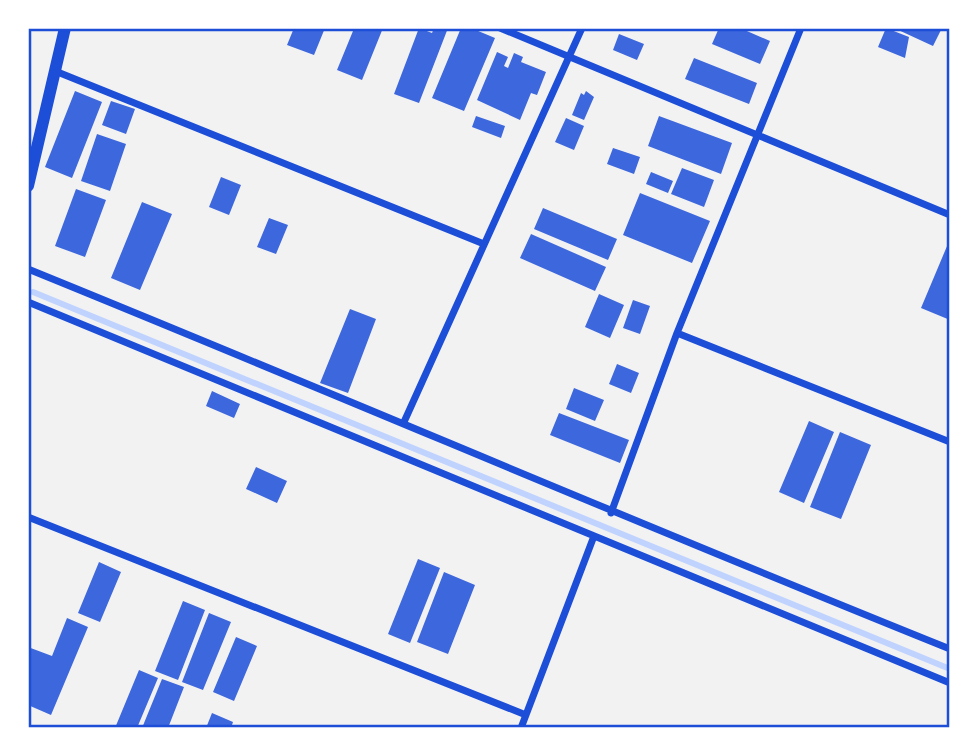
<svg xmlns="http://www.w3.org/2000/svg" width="978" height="756" font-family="'Noto Sans',sans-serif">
  <rect width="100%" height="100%" fill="#f2f2f2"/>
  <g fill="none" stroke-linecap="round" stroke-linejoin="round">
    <path stroke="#bfd3fe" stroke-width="6" d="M 33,292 L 950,669"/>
  </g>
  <path fill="#3d67dc" d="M 294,28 L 325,28 L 314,55 L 287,45 Z
    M 346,28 L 383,28 L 362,80 L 337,70 L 353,31 Z
    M 419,28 L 432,33 L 434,28 L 448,28 L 419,103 L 394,94 Z
    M 461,28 L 471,28 L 495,38 L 464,111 L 432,98 Z
    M 719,28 L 740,28 L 770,41 L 760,64 L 712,44 Z
    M 886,28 L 909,37 L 905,58 L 878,47 Z
    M 894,28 L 942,28 L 933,46 Z
    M 619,34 L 644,44 L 637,60 L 613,50 Z
    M 497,52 L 508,57 L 504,66 L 508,68 L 514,53 L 523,57 L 521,62 L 546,72 L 537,95 L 531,93 L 520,120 L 477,100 Z
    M 694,58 L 757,83 L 749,104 L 685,79 Z
    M 75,91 L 102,102 L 72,178 L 45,167 Z
    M 586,91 L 594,97 L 584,120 L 572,115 L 581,93 L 584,95 Z
    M 111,101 L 135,109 L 126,134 L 102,125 Z
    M 476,116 L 505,126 L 501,138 L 472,127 Z
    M 659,116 L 732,143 L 721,174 L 648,146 Z
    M 566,118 L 584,126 L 574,150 L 555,142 Z
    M 97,134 L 126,144 L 110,191 L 81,181 Z
    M 613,148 L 640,157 L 634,174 L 607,164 Z
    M 682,168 L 714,180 L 704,207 L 671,194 Z
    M 651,172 L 673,181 L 668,193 L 646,184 Z
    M 221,177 L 241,185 L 229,215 L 209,207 Z
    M 76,189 L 106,200 L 85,257 L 55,246 Z
    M 640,193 L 710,221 L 692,263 L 623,235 Z
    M 142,202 L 172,214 L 140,290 L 111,278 Z
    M 543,208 L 617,239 L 608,260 L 534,229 Z
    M 269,218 L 288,225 L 276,254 L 257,247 Z
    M 531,234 L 606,267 L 595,291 L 520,258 Z
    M 950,239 L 950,320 L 921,308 Z
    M 599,294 L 624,305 L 610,338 L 585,327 Z
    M 633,300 L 650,306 L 640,334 L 623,328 Z
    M 350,309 L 376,319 L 348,393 L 320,383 Z
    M 617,364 L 639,373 L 631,393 L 609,384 Z
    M 574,388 L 604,400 L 595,421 L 566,409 Z
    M 212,391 L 240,404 L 234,418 L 206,406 Z
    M 559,413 L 629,440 L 620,463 L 550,435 Z
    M 809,421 L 834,432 L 804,503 L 779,492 Z
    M 840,432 L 871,445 L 841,519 L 810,507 Z
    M 256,467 L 287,481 L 277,503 L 246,489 Z
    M 418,559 L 440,568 L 410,643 L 388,634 Z
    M 99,562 L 121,572 L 100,622 L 78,613 Z
    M 444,572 L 475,585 L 448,654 L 417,642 Z
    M 183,601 L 205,610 L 178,680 L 155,671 Z
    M 209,613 L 231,622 L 203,690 L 182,682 Z
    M 67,618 L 88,627 L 51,715 L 28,705 L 28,647 L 52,656 Z
    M 236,637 L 257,646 L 234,701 L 213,692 Z
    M 139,670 L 158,678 L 137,728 L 115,728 Z
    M 162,679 L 184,687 L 168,728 L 142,728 Z
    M 212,713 L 233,722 L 231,728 L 206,728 Z"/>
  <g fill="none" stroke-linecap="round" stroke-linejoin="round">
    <path stroke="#1d4ed8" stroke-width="7" d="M 500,28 L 950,215
      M 55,71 L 484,244
      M 28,269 C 336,394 641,525 950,649
      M 28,302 L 950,683
      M 677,333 L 950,442
      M 404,422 L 582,28
      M 611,513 L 677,333 L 801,28
      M 28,517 L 526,715
      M 521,728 L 594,536"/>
    <path stroke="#1d4ed8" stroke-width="12" d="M 28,186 L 65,28"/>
  </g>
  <rect width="978" height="756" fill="none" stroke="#ffffff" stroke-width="60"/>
  <rect x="30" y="30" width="918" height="696" fill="none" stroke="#1d4ed8" stroke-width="2.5"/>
</svg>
